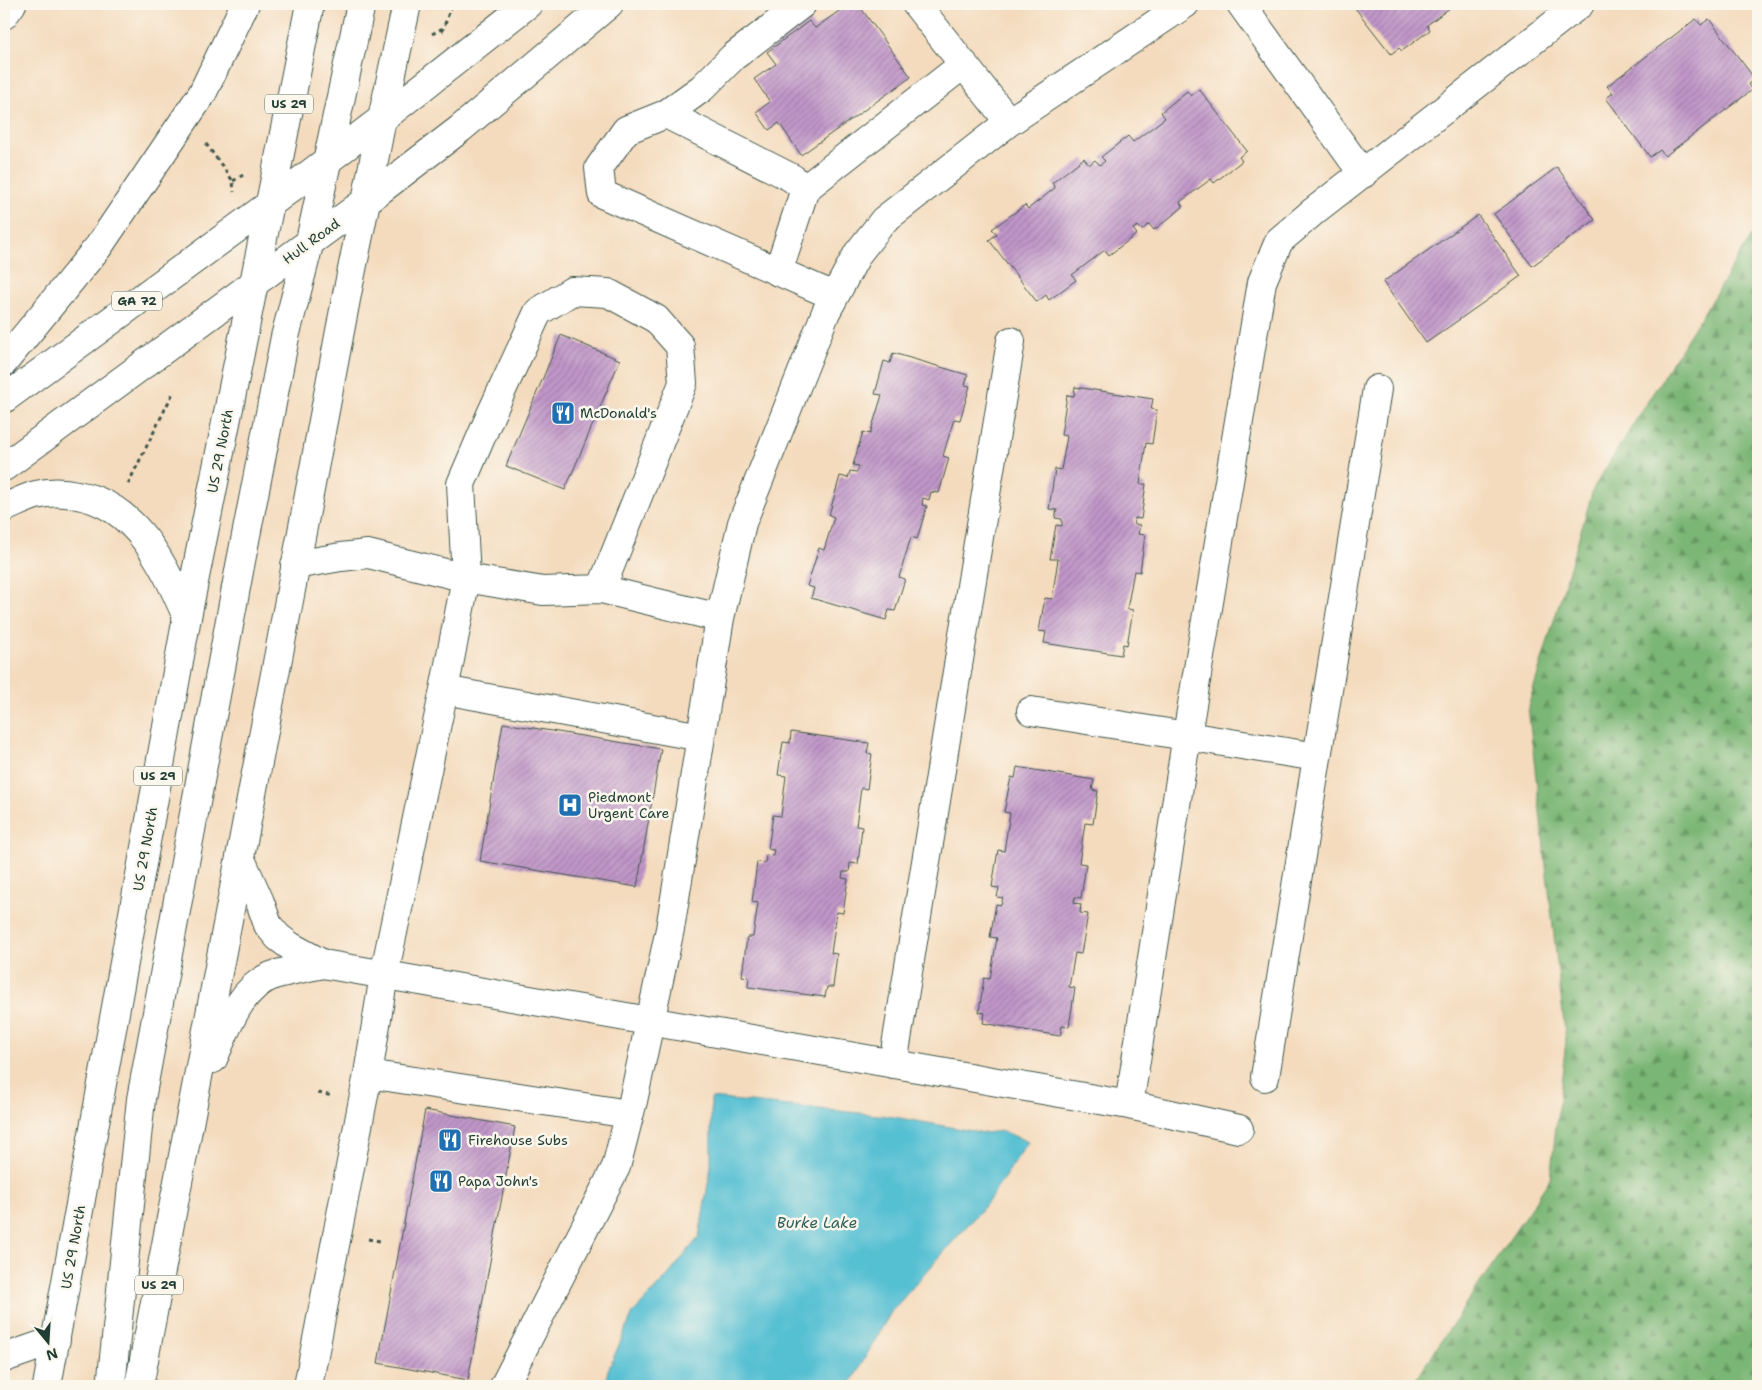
<svg xmlns="http://www.w3.org/2000/svg" width="1762" height="1390" font-family="'Shantell Sans',sans-serif">
  <defs>
    <pattern id="forest-firs" width="22" height="20" patternUnits="userSpaceOnUse" patternTransform="scale(1.25)"><rect width="22" height="20" fill="#7ab674"/><path d="M5 1l3.5 6h-7zM16 11l3.5 6h-7z" fill="#639560"/></pattern>
    <pattern id="building-hatch" width="6" height="6" patternUnits="userSpaceOnUse" patternTransform="scale(1.25)"><rect width="6" height="6" fill="#c197c9"/><path d="M-1 1l2-2M0 6l6-6M5 7l2-2" fill="none" stroke="#9c7ca4"/></pattern>
  </defs>
  <rect width="100%" height="100%" fill="#fbf7ec"/>
  <filter id="ink" filterUnits="userSpaceOnUse"><feTurbulence type="fractalNoise" baseFrequency=".02" numOctaves="2"/><feDisplacementMap in="SourceGraphic" scale="10" xChannelSelector="R" yChannelSelector="G"/><feConvolveMatrix kernelMatrix="1 2 1 2 8 2 1 2 1" color-interpolation-filters="sRGB"/></filter>
  <filter id="wash" filterUnits="userSpaceOnUse"><feTurbulence type="fractalNoise" baseFrequency=".0096" numOctaves="4" result="noise"/><feDisplacementMap in="SourceGraphic" scale="20" xChannelSelector="R" yChannelSelector="G"/><feGaussianBlur stdDeviation="1.12" result="paint"/><feColorMatrix in="noise" values="0 0 0 0 0 0 0 0 0 0 0 0 0 0 0 0 0 1.4 0 .05"/><feComposite in="paint" operator="in"/></filter>
  <g filter="url(#wash)">
    <rect width="100%" height="100%" fill="#f4dbbe"/>
    <path fill="url(#forest-firs)" stroke="#4c7a54" d="M 1758,226 L 1758,1386 L 1411,1386 L 1550,1179 L 1566,1041 L 1528,707 L 1594,487 Z"/>
    <path fill="#56c0d3" stroke="#3a7e84" d="M 711,1098 L 888,1116 L 984,1133 L 1003,1131 L 1028,1142 L 988,1202 L 891,1312 L 849,1386 L 605,1386 L 608,1370 L 633,1313 L 666,1278 L 699,1237 L 711,1166 Z"/>
    <g id="blocks">
      <path fill="url(#building-hatch)" d="M 849,4 L 858,4 L 911,77 L 801,155 L 779,123 L 769,130 L 756,112 L 770,102 L 754,79 L 776,64 L 767,52 L 809,21 L 815,28 Z
        M 1352,4 L 1455,4 L 1427,25 L 1430,30 L 1402,51 L 1399,48 L 1391,54 Z
        M 1696,19 L 1701,25 L 1709,19 L 1755,79 L 1748,84 L 1752,90 L 1665,156 L 1660,150 L 1650,157 L 1606,98 L 1613,93 L 1607,86 Z
        M 1199,89 L 1247,151 L 1239,157 L 1242,161 L 1214,183 L 1211,179 L 1180,202 L 1183,207 L 1154,230 L 1149,224 L 1142,230 L 1138,226 L 1133,229 L 1137,234 L 1109,255 L 1105,250 L 1072,275 L 1076,280 L 1049,300 L 1046,295 L 1037,302 L 989,240 L 997,234 L 992,229 L 1025,205 L 1028,209 L 1055,188 L 1052,183 L 1084,158 L 1089,165 L 1095,160 L 1100,165 L 1105,161 L 1101,157 L 1128,136 L 1133,142 L 1165,118 L 1161,112 L 1187,91 L 1191,96 Z
        M 1557,167 L 1595,220 L 1532,266 L 1494,214 Z
        M 1478,215 L 1521,276 L 1426,343 L 1383,282 Z
        M 561,335 L 620,360 L 565,490 L 506,466 Z
        M 893,353 L 968,375 L 965,385 L 970,386 L 960,420 L 954,419 L 943,456 L 949,458 L 939,493 L 931,492 L 929,500 L 923,498 L 922,505 L 927,506 L 917,539 L 911,537 L 899,577 L 905,579 L 895,611 L 889,610 L 886,620 L 811,598 L 814,588 L 807,586 L 819,548 L 824,550 L 834,517 L 829,515 L 840,476 L 848,478 L 850,471 L 857,472 L 859,466 L 853,465 L 863,432 L 870,434 L 882,395 L 875,394 L 884,361 L 890,363 Z
        M 1075,387 L 1153,399 L 1151,409 L 1157,410 L 1152,444 L 1146,443 L 1140,484 L 1146,484 L 1141,519 L 1135,518 L 1134,524 L 1140,525 L 1138,534 L 1145,535 L 1140,572 L 1134,571 L 1127,609 L 1133,610 L 1127,645 L 1123,644 L 1121,655 L 1044,643 L 1046,632 L 1039,631 L 1045,598 L 1052,599 L 1058,559 L 1050,559 L 1056,525 L 1062,526 L 1062,519 L 1055,518 L 1057,510 L 1049,509 L 1055,469 L 1061,470 L 1067,436 L 1061,435 L 1067,395 L 1074,396 Z
        M 503,723 L 661,749 L 637,887 L 480,861 Z
        M 791,732 L 869,743 L 867,753 L 872,754 L 867,789 L 861,788 L 856,826 L 862,827 L 858,864 L 850,863 L 849,872 L 843,872 L 842,878 L 848,879 L 843,913 L 837,912 L 831,953 L 837,954 L 833,987 L 827,987 L 825,997 L 748,987 L 749,977 L 742,976 L 747,937 L 753,937 L 758,903 L 752,902 L 757,862 L 765,863 L 766,855 L 773,856 L 774,850 L 768,849 L 773,815 L 781,816 L 786,776 L 778,775 L 783,742 L 790,743 Z
        M 1017,767 L 1094,780 L 1092,790 L 1098,791 L 1093,824 L 1085,823 L 1079,863 L 1086,864 L 1081,898 L 1075,897 L 1074,903 L 1081,904 L 1080,913 L 1088,914 L 1081,954 L 1075,953 L 1069,987 L 1075,988 L 1069,1027 L 1062,1026 L 1060,1036 L 983,1023 L 985,1013 L 979,1012 L 984,978 L 990,979 L 997,938 L 990,937 L 996,904 L 1001,905 L 1003,898 L 997,897 L 999,888 L 992,887 L 998,850 L 1004,851 L 1010,813 L 1004,812 L 1011,777 L 1015,778 Z
        M 425,1110 L 515,1127 L 468,1380 L 378,1363 Z"/>
    </g>
  </g>
  <g filter="url(#ink)">
    <use href="#blocks" fill-opacity="0" stroke="#3f5549" stroke-width="1"/>
    <g fill="none" stroke-linecap="round" stroke-linejoin="round">
      <g stroke="#3f5549" stroke-width="30">
        <path id="minor" d="M 802,4 L 733,57 L 702,88 L 666,114 L 626,130 L 599,168 L 602,194 L 834,296
          M 916,4 L 1009,122
          M 1241,4 L 1363,174
          M 4,15 L 12,4
          M 666,114 L 792,178 L 805,189 L 964,64
          M 778,272 L 805,189
          M 295,565 L 341,557 L 368,554 L 466,578 L 543,591 L 601,589 L 720,618
          M 444,690 L 701,737
          M 1031,711 L 1317,757
          M 323,964 L 1129,1105 L 1187,735 L 1262,282 L 1279,241 L 1314,211 L 1580,4
          M 893,1064 L 1011,341
          M 368,1074 L 629,1114
          M 1265,1077 L 1377,389
          M 1129,1105 L 1239,1129
          M 308,1386 L 368,1074 L 384,975 L 444,690 L 466,578 L 461,484 L 491,414 L 538,312 L 572,291 L 608,293 L 656,319 L 680,346 L 683,383 L 601,589
          M 504,1386 L 616,1167 L 633,1101 L 670,929 L 720,618 L 742,523 L 826,312 L 858,253 L 884,220 L 1009,122 L 1185,4"/>
      </g>
      <g stroke="#3f5549" stroke-width="30">
        <path id="major" d="M 382,119 L 528,4
          M 240,857 L 260,902 L 268,925 L 278,937 L 290,946 L 323,964
          M 213,1059 C 227,1029 239,987 274,975 C 290,970 307,968 323,964
          M 4,1358 L 56,1340
          M 47,1386 L 187,617 L 254,283
          M 111,1386 L 141,1099 L 240,566 L 285,337 L 310,241 L 361,4
          M 139,1386 C 210,1022 278,658 347,294 L 366,201 L 460,129 L 609,4"/>
      </g>
      <g stroke="#3f5549" stroke-width="30">
        <path id="highway" d="M 254,283 L 310,4
          M 4,362 L 99,246 L 202,94 L 245,4
          M 4,399 L 270,204 L 382,119
          M 4,467 L 366,201 L 382,119 L 407,4
          M 4,508 C 14,504 25,498 36,495 C 48,492 64,492 77,495 C 137,505 165,567 187,617"/>
      </g>
      <path stroke="#3f5549" stroke-width="3" stroke-dasharray="4 4" stroke-linecap="butt" d="M 442,32 L 452,4
        M 432,34 L 443,28
        M 206,144 L 233,181 L 234,192
        M 233,181 L 243,175
        M 128,484 L 174,391
        M 318,1093 L 333,1096
        M 368,1239 L 380,1241"/>
      <use href="#minor" stroke="#fff" stroke-width="28"/>
      <use href="#major" stroke="#fff" stroke-width="28"/>
      <use href="#highway" stroke="#fff" stroke-width="28"/>
    </g>
  </g>
  <defs>
    <g id="restaurant-square" transform="scale(1.25)"><rect x="-9" y="-9" width="18" height="18" rx="4" fill="#1f6fb2" stroke="#fbf7ec"/><path d="M-5-6h1v4h1v-4h1v4h1v-4h1v5L-1.5 .5V6h-2V.5L-5-1ZM5-6V6H3V1.5H1.5Q1.5-4 5-6Z" fill="#fff"/></g>
    <g id="hospital-square" transform="scale(1.25)"><rect x="-9" y="-9" width="18" height="18" rx="4" fill="#1f6fb2" stroke="#fbf7ec"/><path d="M-5-5h3v3.5h4V-5h3V5h-3V1.5h-4V5h-3Z" fill="#fff"/></g>
  </defs>
  <g fill-rule="evenodd">
    <use href="#restaurant-square" x="563" y="413"/>
    <use href="#hospital-square" x="570" y="805"/>
    <use href="#restaurant-square" x="450" y="1140"/>
    <use href="#restaurant-square" x="441" y="1181"/>
  </g>
  <g text-anchor="middle" dominant-baseline="central" stroke-width="5" stroke-linejoin="round" paint-order="stroke">
    <g fill="#fbf7ec" stroke="#61756b" stroke-width="1">
      <rect x="265" y="94.5" width="48" height="19" rx="4"/>
      <rect x="112" y="291.5" width="50" height="19" rx="4"/>
      <rect x="134" y="766.5" width="48" height="19" rx="4"/>
      <rect x="135" y="1275.5" width="48" height="19" rx="4"/>
    </g>
    <g font-size="12" font-weight="bold" fill="#1f3d34">
      <text x="289" y="104">US 29</text>
      <text x="137" y="301">GA 72</text>
      <text x="158" y="776">US 29</text>
      <text x="159" y="1285">US 29</text>
    </g>
    <g font-size="14" fill="#1f3d34" stroke="#fbf7ec">
      <text transform="translate(311 241) rotate(-36)">Hull Road</text>
      <text transform="translate(220 451) rotate(-79)">US 29 North</text>
      <text transform="translate(145 849) rotate(-80)">US 29 North</text>
      <text transform="translate(73 1247) rotate(-80)">US 29 North</text>
    </g>
    <g font-size="14" fill="#1f3d34" stroke="#fbf7ec" text-anchor="start">
      <text x="580" y="413">McDonald's</text>
      <text x="588" y="797">Piedmont<tspan x="588" dy="16">Urgent Care</tspan></text>
      <text x="468" y="1140">Firehouse Subs</text>
      <text x="458" y="1181">Papa John's</text>
    </g>
    <g font-size="15" font-style="italic" fill="#2d5e5c" stroke="#fbf7ec">
      <text x="817" y="1223">Burke Lake</text>
    </g>
  </g>
  <rect width="1762" height="1390" fill="none" stroke="#fbf7ec" stroke-width="20"/>
  <g transform="translate(48 1342) rotate(162)" stroke="#fbf7ec" stroke-width="4" paint-order="stroke">
  <path d="M0-4L9 19L0 12L-9 19Z" fill="#1f3d34"/>
  <text y="-8" font-size="14" font-weight="bold" text-anchor="middle" fill="#1f3d34">N</text>
  </g>
</svg>
